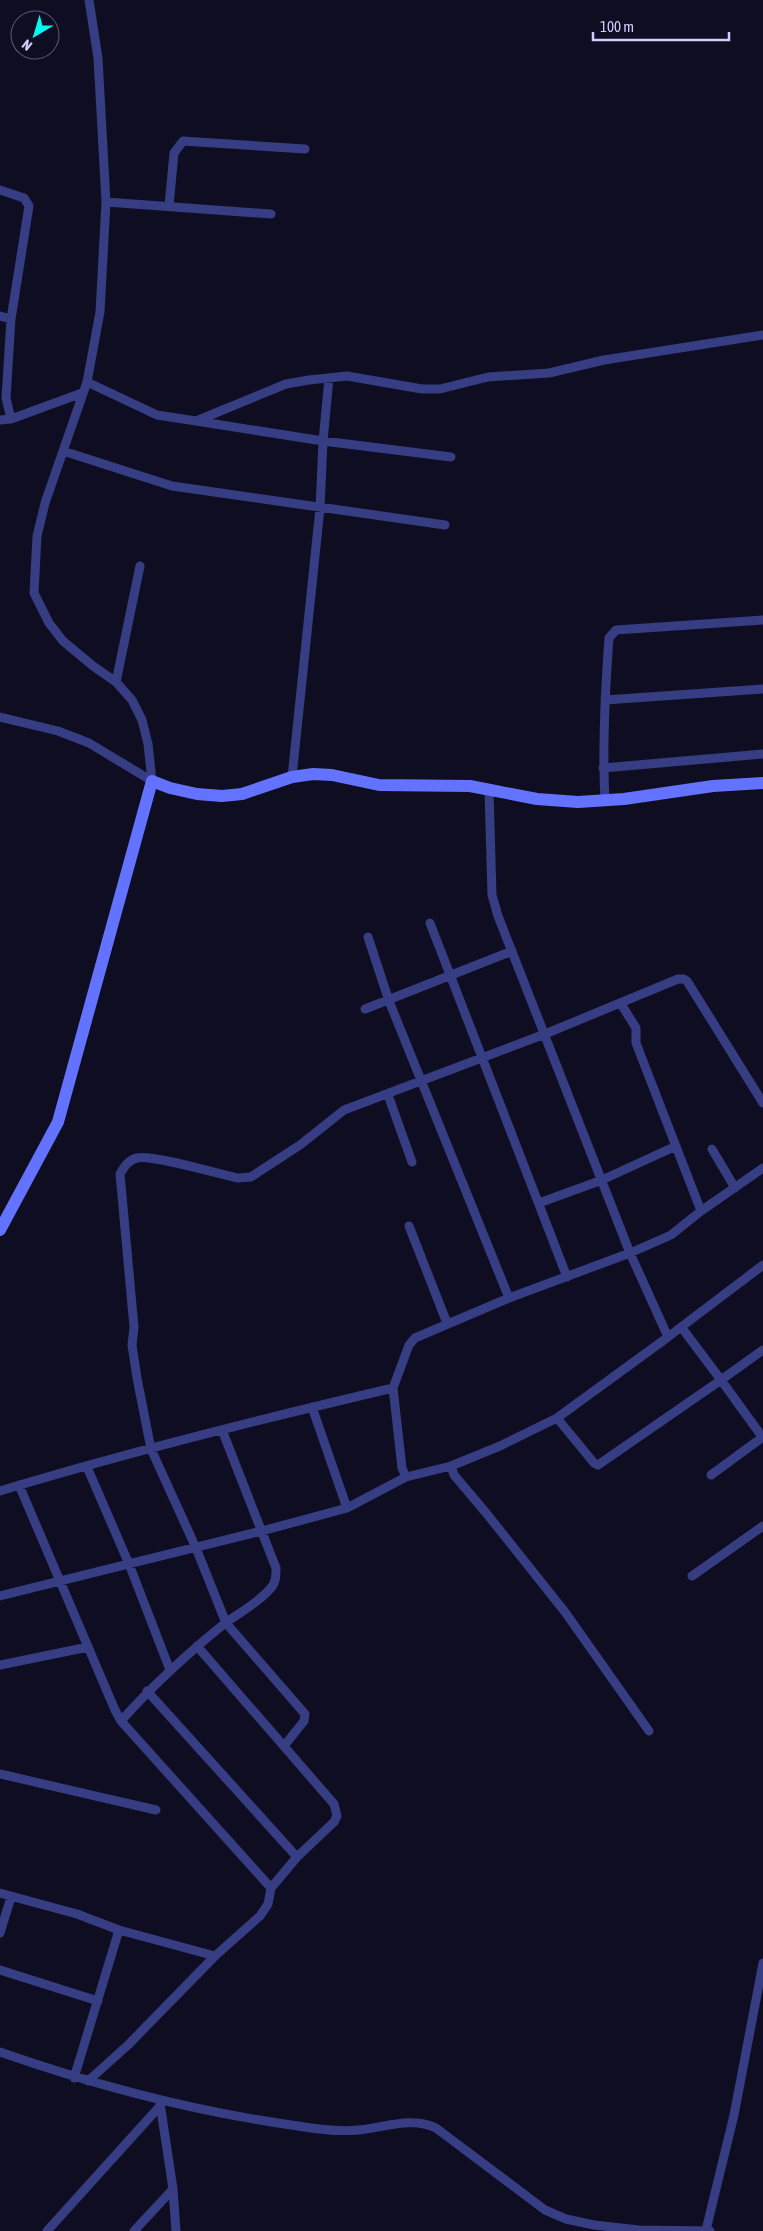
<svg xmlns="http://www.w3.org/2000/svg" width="763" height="2231" font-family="'Asap Condensed',sans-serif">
  <rect width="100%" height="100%" fill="#0e0d22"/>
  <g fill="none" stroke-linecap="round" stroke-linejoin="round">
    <path stroke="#363d82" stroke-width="9" d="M 89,0 L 98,58 L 106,202 L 100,312 L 87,382 L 45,503 L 37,536 L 34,593 L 49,623 L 63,641 L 93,666 L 116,682 L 132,700 L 142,720 L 148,744 L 152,781
      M 0,190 L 24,198 L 29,206 L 11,319 L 6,398 L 11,419
      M 106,202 L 271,214
      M 169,206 L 174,153 L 183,141 L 305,149
      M 0,316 L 11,319
      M 87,382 L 157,415 L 196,421 L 286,384 L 309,380 L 347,376 L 422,389 L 440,389 L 488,377 L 549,373 L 604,360 L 763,335
      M 0,420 L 11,419 L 82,393
      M 196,421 L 323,441 L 451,457
      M 63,451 L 172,486 L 445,525
      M 116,682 L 140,566
      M 605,700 L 763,689
      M 0,717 L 58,731 L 89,743 L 152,781
      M 603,768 L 763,754
      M 292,777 L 320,508 L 323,441 L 329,378
      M 489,791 L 492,895 L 498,916 L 630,1253 L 671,1235 L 701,1211 L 763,1168
      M 605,800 C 602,746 605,692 609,638 L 616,630 L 763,620
      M 430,923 L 567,1277
      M 368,937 L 389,1001 L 509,1298
      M 621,1004 L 636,1028 L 636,1043 L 701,1211
      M 365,1009 L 512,951
      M 388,1095 L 412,1162
      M 712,1149 L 735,1188
      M 539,1203 L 602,1180 L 676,1146
      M 409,1226 L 447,1323
      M 682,1328 L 721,1380 L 763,1350
      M 393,1388 L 402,1468 L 406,1477
      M 312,1407 L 347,1508
      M 557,1418 L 594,1463 L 598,1465 L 721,1380 L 763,1438
      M 451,1466 L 454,1475 L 487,1514 L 565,1612 L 649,1731
      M 87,1467 L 129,1564 L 170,1670
      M 711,1475 L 763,1437
      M 19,1485 L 115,1710 L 121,1721 L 271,1888
      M 0,1491 C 129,1452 261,1419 393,1388 L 409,1345 L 415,1338 L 509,1298 L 630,1253 L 668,1337 L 763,1265
      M 692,1576 L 763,1526
      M 0,1596 L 262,1531 L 347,1508 L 406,1477 L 451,1466 L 500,1446 L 557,1418 L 668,1337
      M 0,1665 L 88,1647
      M 147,1691 L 297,1857
      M 121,1721 C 153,1685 187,1654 224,1624 C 239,1613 258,1603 270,1589 C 276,1583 276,1576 276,1568 L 222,1430
      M 284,1746 L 304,1721 L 305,1714 L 226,1623 L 196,1548 L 151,1449 L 137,1378 L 132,1345 L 134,1327 L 120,1174 C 124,1167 128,1160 137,1158 C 150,1154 219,1174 238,1178 L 251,1177 L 260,1171 L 300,1145 L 344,1110 L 545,1034 L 678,979 L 684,979 L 687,981 L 763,1103
      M 0,1774 L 156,1810
      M 0,1893 L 77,1914 L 119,1930 L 215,1956
      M 0,1933 L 11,1897
      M 0,1970 L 98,2001
      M 0,2052 C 97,2086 196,2112 298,2126 C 316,2129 339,2132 358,2130 C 383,2128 412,2116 436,2128 L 545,2210 L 566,2219 L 594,2225 L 639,2230 L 710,2231
      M 74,2078 L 119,1930
      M 88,2081 L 128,2045 L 215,1956 L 260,1916 L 268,1904 L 271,1888 L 297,1857 L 334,1822 L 337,1816 L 334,1804 L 197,1646
      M 160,2103 L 173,2189 L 176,2231
      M 706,2230 L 734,2115 L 763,1963
      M 47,2231 L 160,2106
      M 134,2231 L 173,2189"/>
    <path stroke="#6473ff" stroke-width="12" d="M 0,1230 L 58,1122 L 152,781 L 170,788 L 197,794 L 222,796 L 242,794 L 292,777 L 313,774 L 332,775 L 379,785 L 470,786 L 537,799 L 578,802 L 624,799 L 713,786 L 763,783"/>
  </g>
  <g transform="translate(35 35) rotate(218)"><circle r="24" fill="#0e0d22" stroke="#5a5a7a"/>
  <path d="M0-4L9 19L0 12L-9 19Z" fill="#00f8f3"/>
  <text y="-8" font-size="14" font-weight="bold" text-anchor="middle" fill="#cdceff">N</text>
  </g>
  <path d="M593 32v8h136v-8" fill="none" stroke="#cdceff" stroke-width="2.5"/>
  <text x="600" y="32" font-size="15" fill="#cdceff" stroke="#0e0d22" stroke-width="4" paint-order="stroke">100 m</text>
</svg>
